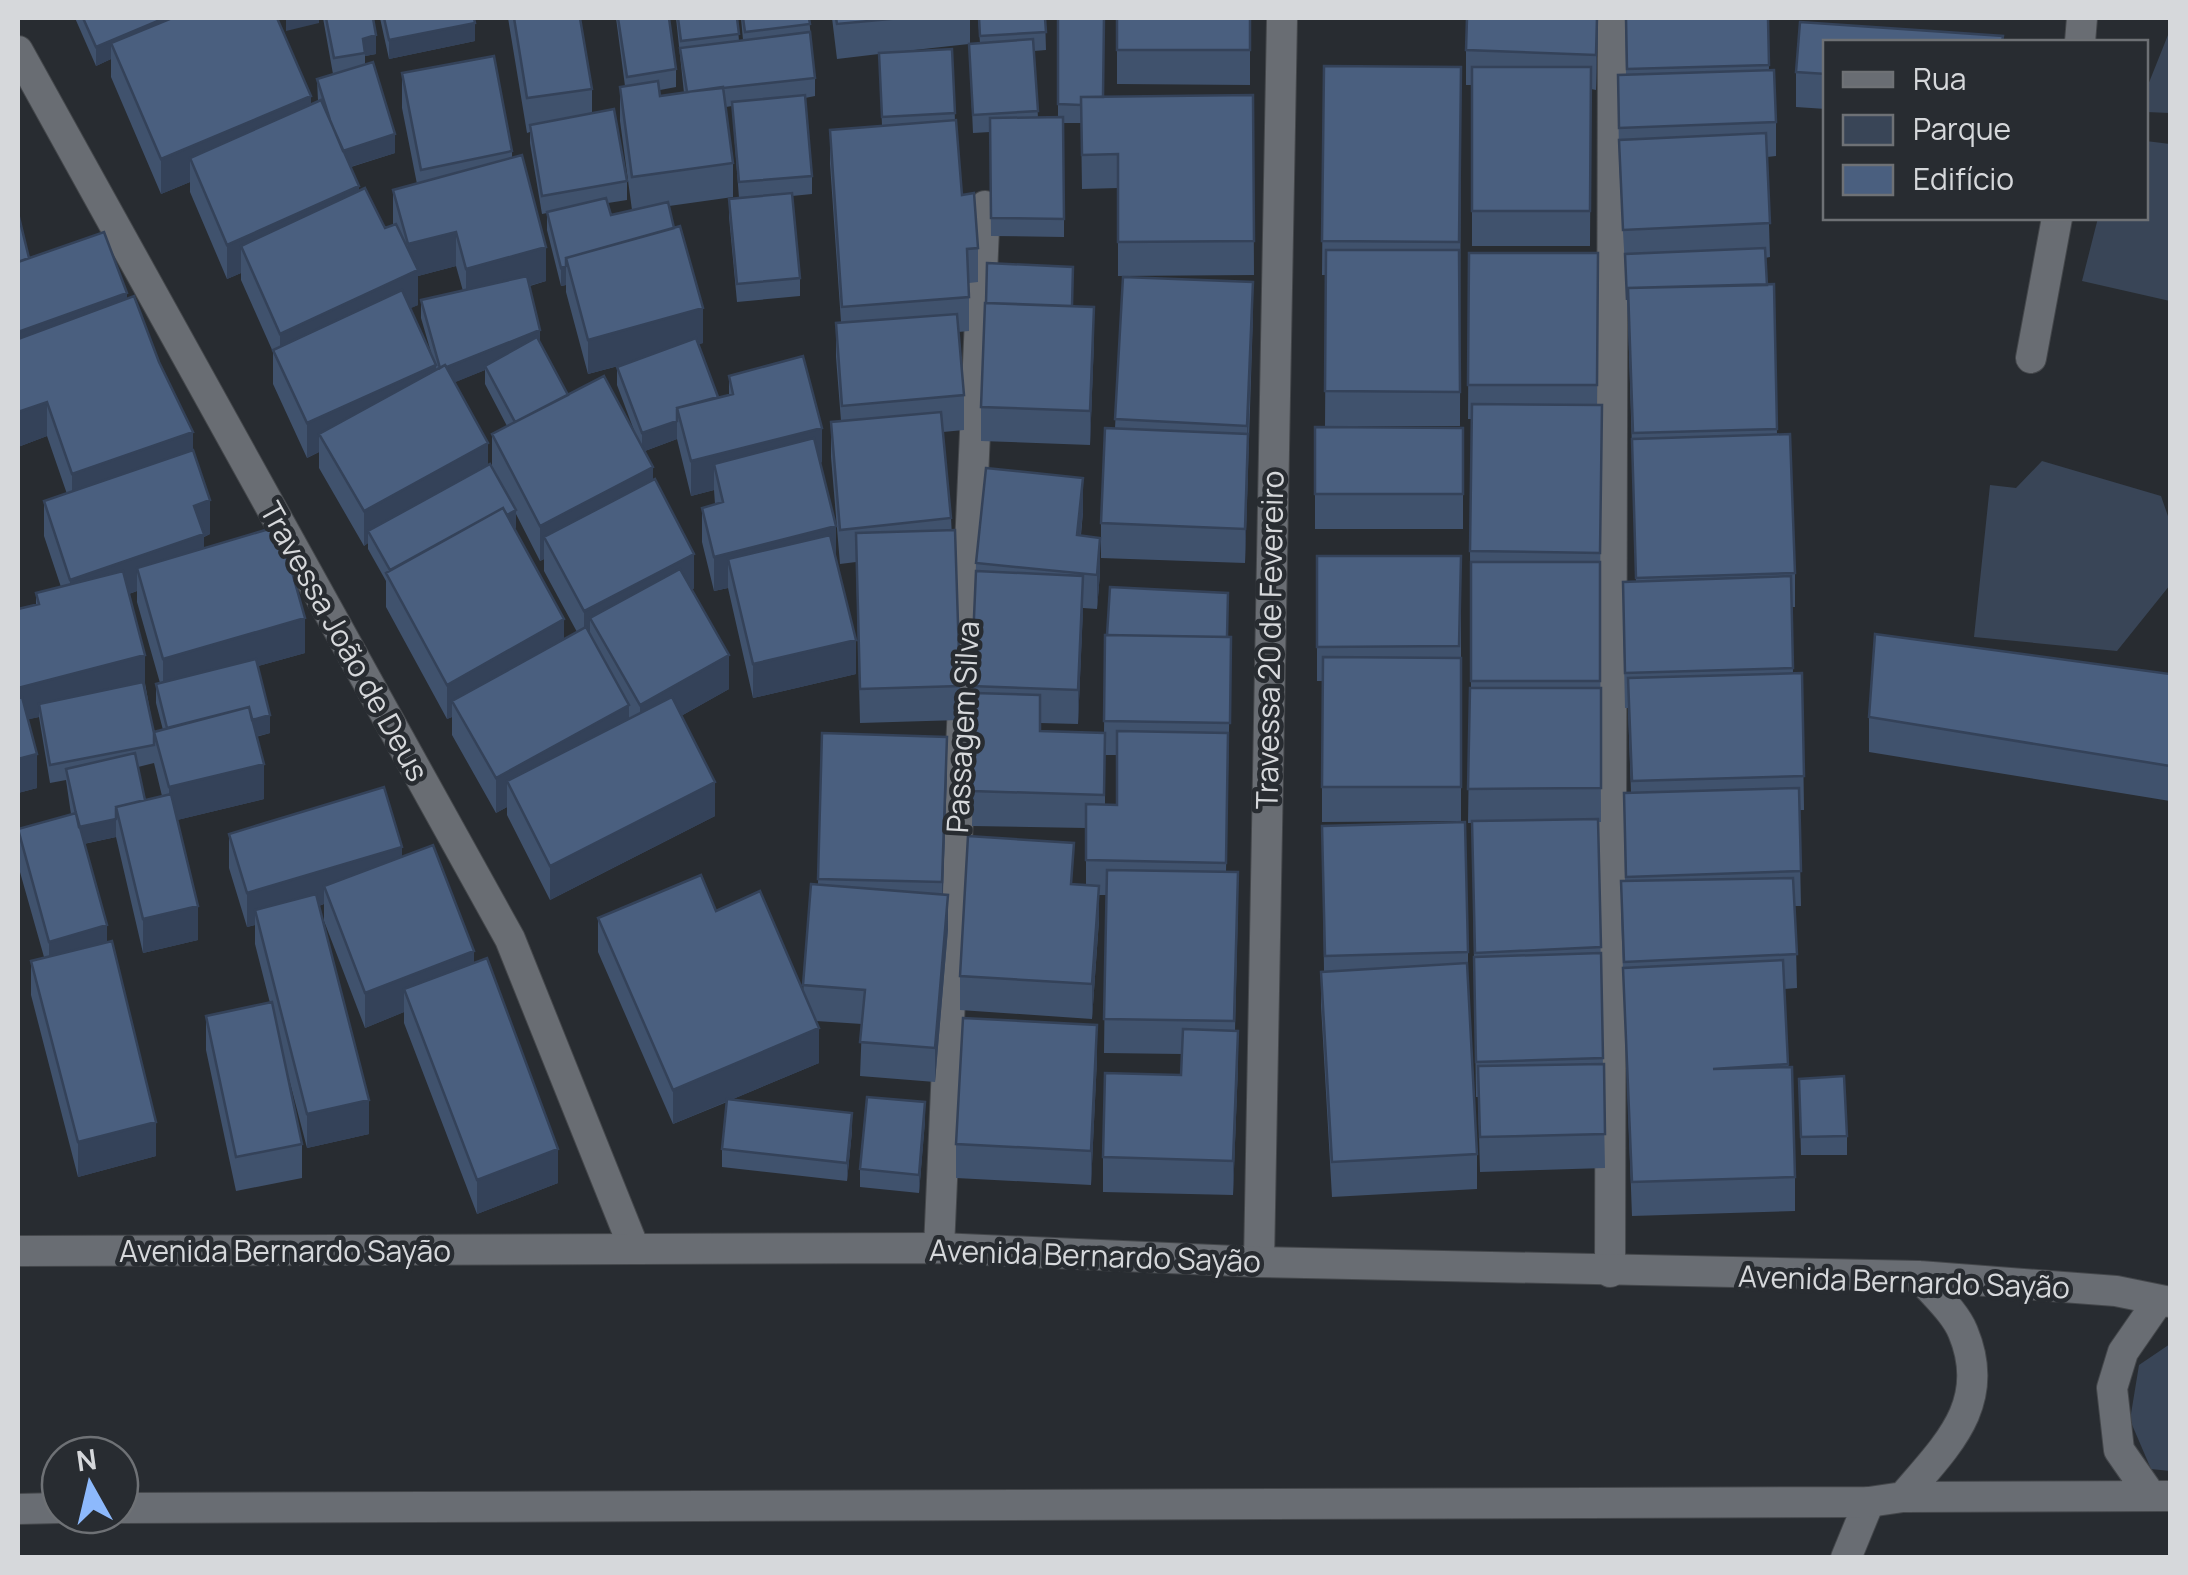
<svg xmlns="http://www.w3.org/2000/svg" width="2188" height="1575" font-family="Manrope,sans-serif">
  <rect width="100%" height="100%" fill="#282c31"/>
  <path fill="#394557" d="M 2170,30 L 2170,113 L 2146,112 L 2146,90 Z
    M 2146,141 L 2170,144 L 2170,301 L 2082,281 L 2098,218 L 2146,218 Z
    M 2042,461 L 2161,496 L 2170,522 L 2170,585 L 2117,651 L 1974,637 L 1990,485 L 2016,488 Z
    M 2170,1344 L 2170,1471 L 2151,1469 L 2130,1420 L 2139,1365 Z"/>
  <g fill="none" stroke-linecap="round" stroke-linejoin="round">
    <g stroke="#44474b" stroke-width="32">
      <path id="lane" d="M 1846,1558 L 1869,1502"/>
    </g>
    <g stroke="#44474b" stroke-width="32">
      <path id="street" d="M 2080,42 L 2082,18
        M 18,51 L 510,939 L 634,1248
        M 2031,358 L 2057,218
        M 939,1248 L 985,206
        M 1259,1262 L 1282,18
        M 1610,1272 L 1613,18"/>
    </g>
    <g stroke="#44474b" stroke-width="32">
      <path id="secondary" d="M 18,1251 L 939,1248 L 1259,1262 L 1919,1276 L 2116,1291 L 2170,1302
        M 2151,1496 L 2119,1450 L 2112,1388 L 2123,1352 L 2159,1300
        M 1903,1497 C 1946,1446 1993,1404 1963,1332 C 1955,1312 1933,1293 1919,1276
        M 120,1508 L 1869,1502 L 1903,1497 L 2170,1496
        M 18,1509 L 60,1508"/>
    </g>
    <use href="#lane" stroke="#696d73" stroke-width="30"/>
    <use href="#street" stroke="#696d73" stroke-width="30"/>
    <use href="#secondary" stroke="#696d73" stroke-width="30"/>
  </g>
  <path fill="#40526d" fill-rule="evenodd" d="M 75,18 L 277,18 L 311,104 L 318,101 L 317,79 L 333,74 L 323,18 L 373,18 L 376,54 L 365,56 L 365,64 L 395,153 L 351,167 L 359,191 L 385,228 L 393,225 L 393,190 L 417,184 L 402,108 L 402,73 L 512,151 L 512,158 L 546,281 L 530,286 L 540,343 L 568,395 L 635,433 L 617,385 L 617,367 L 626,364 L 588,374 L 566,292 L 566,285 L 561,286 L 547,230 L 547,213 L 542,214 L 530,143 L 530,132 L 527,133 L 508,18 L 580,18 L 592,89 L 592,113 L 627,181 L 627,200 L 608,203 L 611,215 L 632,210 L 620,121 L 620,87 L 625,86 L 616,18 L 669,18 L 676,69 L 676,87 L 660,90 L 660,96 L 684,93 L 676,18 L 737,18 L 739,41 L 743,40 L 741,18 L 809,18 L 815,78 L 815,96 L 805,98 L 812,176 L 812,194 L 792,196 L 800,278 L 800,296 L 737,302 L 729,217 L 729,199 L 739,198 L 732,106 L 726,107 L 733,163 L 733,197 L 669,206 L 703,343 L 699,344 L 718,397 L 729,395 L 729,376 L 822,462 L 820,463 L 856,674 L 753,698 L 728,588 L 714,591 L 702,542 L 702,508 L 715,504 L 714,490 L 691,496 L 677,439 L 645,451 L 653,480 L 694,588 L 692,590 L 729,689 L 681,716 L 715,816 L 550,900 L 507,815 L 507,807 L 496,813 L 452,735 L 452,717 L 447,719 L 386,607 L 386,581 L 368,549 L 368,543 L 364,546 L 319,468 L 319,452 L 307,458 L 273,384 L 273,352 L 241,280 L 241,273 L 227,279 L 190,192 L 190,182 L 161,194 L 111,77 L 111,59 L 96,66 ZM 456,266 L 463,291 L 421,300 L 421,318 L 433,359 L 410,308 L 418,305 L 418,276 ZM 485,370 L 485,384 L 507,426 L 492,434 L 492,468 L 488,466 L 455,382 ZM 516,514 L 540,561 L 544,559 L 544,571 L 577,632 L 564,639 L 514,529 L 516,528 Z
    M 380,18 L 474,18 L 475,41 L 389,59 Z
    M 832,18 L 970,18 L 970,44 L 980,43 L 978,18 L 1045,18 L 1046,50 L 1034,51 L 1038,118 L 1058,117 L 1058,18 L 1103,97 L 1253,95 L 1254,275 L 1118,276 L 1118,188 L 1082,189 L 1081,123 L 1064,123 L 1064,237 L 991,236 L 990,132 L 973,133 L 969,44 L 905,51 L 952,49 L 955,121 L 962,195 L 978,248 L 978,282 L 969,283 L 969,331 L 958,332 L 964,395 L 964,430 L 943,432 L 951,518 L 960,686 L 960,720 L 860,723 L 856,562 L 840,564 L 831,457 L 831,422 L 841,421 L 836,357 L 836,323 L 841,322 L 830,164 L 830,130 L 882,126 L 879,54 L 837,59 Z
    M 1117,18 L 1250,18 L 1250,85 L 1117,84 Z
    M 1598,18 L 1596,90 L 1591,89 L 1590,246 L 1472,246 L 1472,85 L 1466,85 L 1466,50 Z
    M 1625,18 L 1768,18 L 1769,70 L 1776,122 L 1776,156 L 1767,157 L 1770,257 L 1765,258 L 1767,285 L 1774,284 L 1777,435 L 1795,573 L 1795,607 L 1792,607 L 1793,674 L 1802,673 L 1804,810 L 1799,810 L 1801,906 L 1795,906 L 1797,988 L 1784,989 L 1795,1177 L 1795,1211 L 1632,1216 L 1621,916 L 1621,881 L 1625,881 L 1624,793 L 1631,793 L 1628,708 L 1625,708 L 1623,616 L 1636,581 L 1628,319 L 1619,162 L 1618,75 L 1626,75 Z
    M 1826,42 L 1826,109 L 1796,107 L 1796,72 Z
    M 1324,66 L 1461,67 L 1460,426 L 1325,426 L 1326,275 L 1322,275 Z
    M 18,213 L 29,258 L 127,299 L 193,451 L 210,534 L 204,537 L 204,548 L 305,653 L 258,666 L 270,733 L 256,737 L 264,799 L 177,820 L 198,940 L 143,953 L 116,837 L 84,844 L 156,1156 L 78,1177 L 31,995 L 31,961 L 44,957 L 18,865 L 18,829 L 71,814 L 66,780 L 50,783 L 39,717 L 28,719 L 37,788 L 18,793 L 18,609 L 36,604 L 36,593 L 61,587 L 44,536 L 44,501 L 67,494 L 47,436 L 18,447 ZM 137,591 L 137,602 L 160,683 L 156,684 L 156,703 L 163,730 L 154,733 L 129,594 ZM 154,763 L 162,796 L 145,800 L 138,767 Z
    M 1469,253 L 1598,253 L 1597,405 L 1602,405 L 1600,588 L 1601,822 L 1598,822 L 1605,1168 L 1480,1172 L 1478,1097 L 1476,1097 L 1472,823 L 1468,823 L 1470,688 L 1471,688 L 1470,551 L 1472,419 L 1468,419 Z
    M 1123,277 L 1253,316 L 1245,563 L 1101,558 L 1101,523 L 1115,428 Z
    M 1073,306 L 1094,341 L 1090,445 L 981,441 L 981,407 Z
    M 1315,427 L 1463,428 L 1463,529 L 1315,529 Z
    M 1083,512 L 1081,535 L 1100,573 L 1097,609 L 1083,608 L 1078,724 L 1040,723 L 1040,731 L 1104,733 L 1105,635 L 1231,637 L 1226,872 L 1238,906 L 1235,1031 L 1238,1066 L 1233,1195 L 1103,1192 L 1103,1157 L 1181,1075 L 1182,1054 L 1104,1053 L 1106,895 L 1099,895 L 1099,920 L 1092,1019 L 960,1010 L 960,976 L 1073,885 L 1086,885 L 1086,828 L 972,826 L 974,720 L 971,720 L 976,563 ZM 1105,755 L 1117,755 L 1117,805 L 1105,805 Z
    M 1317,556 L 1461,556 L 1461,821 L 1322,822 L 1322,681 L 1317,681 Z
    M 2170,674 L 2170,801 L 1869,752 L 1869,717 Z
    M 822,733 L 947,771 L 943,894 L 948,929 L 935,1082 L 860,1076 L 862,1024 L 816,1021 L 819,1063 L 733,1099 L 852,1131 L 847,1181 L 722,1167 L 722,1149 L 727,1102 L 673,1124 L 598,952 L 598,918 L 716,911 L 803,992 L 811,884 L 818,884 Z
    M 1322,826 L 1468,952 L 1468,985 L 1477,1154 L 1477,1189 L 1332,1197 L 1321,1006 L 1321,972 L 1324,971 Z
    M 229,834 L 402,857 L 474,963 L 558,1183 L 477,1214 L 404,1023 L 404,1012 L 365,1028 L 324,921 L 324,904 L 319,906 L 369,1134 L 307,1148 L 282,1052 L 302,1144 L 302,1178 L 236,1191 L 206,1050 L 206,1016 L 270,1003 L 255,944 L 255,925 L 247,927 L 229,868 Z
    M 1097,1059 L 1091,1185 L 956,1178 L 956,1144 Z
    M 1799,1079 L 1847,1136 L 1847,1155 L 1801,1155 Z
    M 925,1121 L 919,1193 L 860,1187 L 860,1169 Z"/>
  <path fill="#344259" d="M 165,18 L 205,18 L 111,43 L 111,59 L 96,66 L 96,47 Z
    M 286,18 L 319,18 L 319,23 L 286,31 Z
    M 1597,18 L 1598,18 L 1596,90 L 1596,55 Z
    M 475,23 L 475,41 L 389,59 L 389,40 Z
    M 376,35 L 376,54 L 365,56 L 363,39 Z
    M 311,96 L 311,130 L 190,158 L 190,182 L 161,194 L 161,159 Z
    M 395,134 L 395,153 L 340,170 L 340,152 Z
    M 20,171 L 20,205 L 18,206 L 18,172 Z
    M 359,186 L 359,221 L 241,246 L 241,273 L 227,279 L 227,245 Z
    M 456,232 L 456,266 L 418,276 L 418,305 L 280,368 L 280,334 L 408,275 L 408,244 Z
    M 546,247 L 546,281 L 466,303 L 466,269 Z
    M 566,266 L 566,285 L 561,286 L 561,268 Z
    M 1253,282 L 1253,316 L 1247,460 L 1247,426 Z
    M 127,293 L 127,328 L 18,367 L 18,332 Z
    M 1094,307 L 1094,341 L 1090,445 L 1090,411 Z
    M 703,308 L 703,343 L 588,374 L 588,340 Z
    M 540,330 L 540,348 L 485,366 L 485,370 L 441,388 L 441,370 Z
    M 436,365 L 436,400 L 319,434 L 319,452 L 307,458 L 307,423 Z
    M 47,402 L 47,436 L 18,447 L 18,412 Z
    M 677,421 L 677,439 L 642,452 L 642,433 Z
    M 822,428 L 822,462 L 720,488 L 714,464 L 714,490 L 691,496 L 691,461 Z
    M 193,432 L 193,467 L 72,508 L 72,474 Z
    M 1248,434 L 1248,468 L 1245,563 L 1245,529 Z
    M 488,443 L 488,477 L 368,531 L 368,543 L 364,546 L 364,511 Z
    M 653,467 L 653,501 L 544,537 L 544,559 L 540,561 L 540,526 Z
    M 1083,478 L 1083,512 L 1077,569 L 1077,535 Z
    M 210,500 L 210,534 L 204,537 L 204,568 L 137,568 L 137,591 L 70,614 L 70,580 L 194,506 Z
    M 516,510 L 516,528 L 397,593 L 394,577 Z
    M 836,526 L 836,560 L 728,559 L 728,588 L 714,591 L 714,557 Z
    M 1100,538 L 1100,573 L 1097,609 L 1097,575 Z
    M 694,554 L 694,588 L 601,637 L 590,618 L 590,642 L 584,645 L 584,611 Z
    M 1083,576 L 1083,611 L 1078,724 L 1078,690 Z
    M 305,618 L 305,653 L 163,693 L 163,659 Z
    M 564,619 L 564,654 L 452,701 L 452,717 L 447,719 L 447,685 Z
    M 856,640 L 856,674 L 753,698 L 753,664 Z
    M 145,655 L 145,689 L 39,704 L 39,717 L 18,722 L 18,688 Z
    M 729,655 L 729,689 L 640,739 L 640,705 Z
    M 629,705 L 629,739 L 507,781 L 507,807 L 496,813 L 496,778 Z
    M 270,715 L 270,733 L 170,758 L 170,740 Z
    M 947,737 L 947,771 L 942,916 L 942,882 Z
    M 37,754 L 37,788 L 18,793 L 18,759 Z
    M 264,764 L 264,799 L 169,822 L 169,787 Z
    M 715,782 L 715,816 L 550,900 L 550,866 Z
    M 116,819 L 116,837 L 78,845 L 78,827 Z
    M 402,847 L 402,881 L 324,886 L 324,904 L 259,924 L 255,910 L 255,925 L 247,927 L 247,893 Z
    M 1099,886 L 1099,920 L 1092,1019 L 1092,984 Z
    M 948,895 L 948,929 L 935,1082 L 935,1048 Z
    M 198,906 L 198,940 L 143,953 L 143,919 Z
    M 107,925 L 107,960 L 49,976 L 49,942 Z
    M 474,951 L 474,985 L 404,989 L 404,1012 L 365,1028 L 365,993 Z
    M 1097,1025 L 1097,1059 L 1091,1185 L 1091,1151 Z
    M 819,1028 L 819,1063 L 673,1124 L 673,1090 Z
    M 1238,1031 L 1238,1066 L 1233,1195 L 1233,1161 Z
    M 369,1100 L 369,1134 L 307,1148 L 307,1114 Z
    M 925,1102 L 925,1121 L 919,1193 L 919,1175 Z
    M 852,1113 L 852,1131 L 847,1181 L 847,1163 Z
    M 156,1122 L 156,1156 L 78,1177 L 78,1142 Z
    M 558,1149 L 558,1183 L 477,1214 L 477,1180 Z"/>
  <path fill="#4a5f7f" stroke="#344259" stroke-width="2.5" d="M 83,18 L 165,18 L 96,47 Z
    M 172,18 L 277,18 L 311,96 L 161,159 L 111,43 Z
    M 326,18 L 373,18 L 376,35 L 363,39 L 365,53 L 334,58 Z
    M 384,18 L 474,18 L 475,23 L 389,40 Z
    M 514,18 L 580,18 L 592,89 L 527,98 Z
    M 618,18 L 669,18 L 676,69 L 627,77 Z
    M 678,18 L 737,18 L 739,34 L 681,41 Z
    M 743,18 L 809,18 L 810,24 L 745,32 Z
    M 836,18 L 901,18 L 837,24 Z
    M 979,18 L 1045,18 L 1046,32 L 980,36 Z
    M 1058,18 L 1104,18 L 1103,97 L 1081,97 L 1081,105 L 1058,104 Z
    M 1117,18 L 1250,18 L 1250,50 L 1117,50 Z
    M 1467,18 L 1597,18 L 1596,55 L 1466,50 Z
    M 1626,18 L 1768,18 L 1769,65 L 1627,69 Z
    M 1800,22 L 2003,36 L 2002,42 L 1826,42 L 1826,74 L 1796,72 Z
    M 810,32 L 815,78 L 687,92 L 680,48 Z
    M 1033,39 L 1038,111 L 973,115 L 969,44 Z
    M 952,49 L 955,113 L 882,117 L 879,53 Z
    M 494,56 L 512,151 L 421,170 L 402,73 Z
    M 373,62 L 395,134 L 343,151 L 330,120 L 317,79 Z
    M 1324,66 L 1461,67 L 1459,242 L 1322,241 Z
    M 1472,67 L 1591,67 L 1590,211 L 1472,211 Z
    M 1774,70 L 1776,122 L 1619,128 L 1618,75 Z
    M 658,81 L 660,96 L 723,87 L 733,163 L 632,177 L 620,87 Z
    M 805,95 L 812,176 L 739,182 L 732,102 Z
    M 1253,95 L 1254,241 L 1118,242 L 1118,154 L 1082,155 L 1081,97 Z
    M 321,100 L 359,186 L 227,245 L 190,158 Z
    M 614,109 L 627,181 L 542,196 L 530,125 Z
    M 1063,117 L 1064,219 L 991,218 L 990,118 Z
    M 956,120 L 962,195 L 974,193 L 978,248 L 967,249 L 969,297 L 842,307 L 830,130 Z
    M 1766,133 L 1770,223 L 1623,230 L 1619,140 Z
    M 522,155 L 546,247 L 466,269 L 456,232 L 408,244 L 393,190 Z
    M 365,188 L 385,228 L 396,224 L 418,270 L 280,334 L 241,246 Z
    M 792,193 L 800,278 L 737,284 L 729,199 Z
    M 606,198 L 611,215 L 668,202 L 674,228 L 566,258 L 566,266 L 561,268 L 547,212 Z
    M 18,213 L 29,258 L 18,262 Z
    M 680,226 L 703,308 L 588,340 L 566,258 Z
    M 104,232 L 127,293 L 18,332 L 18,262 Z
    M 1765,248 L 1767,285 L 1628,288 L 1627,300 L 1625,254 Z
    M 1326,250 L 1459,250 L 1460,392 L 1325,391 Z
    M 1469,253 L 1598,253 L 1597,385 L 1468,385 Z
    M 987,263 L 1073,267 L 1072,306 L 986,303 Z
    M 527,276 L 540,330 L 447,367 L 445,365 L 440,368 L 421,300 Z
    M 1123,277 L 1253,282 L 1247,426 L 1115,419 Z
    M 1774,284 L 1777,429 L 1633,433 L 1628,288 Z
    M 402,290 L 436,365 L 307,423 L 273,350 Z
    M 134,296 L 159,362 L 193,432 L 72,474 L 47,402 L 18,412 L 18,339 Z
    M 985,303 L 1094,307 L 1090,411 L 981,407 Z
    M 957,314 L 964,395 L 842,406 L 836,323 Z
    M 537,337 L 568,395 L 515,422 L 485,366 Z
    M 696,338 L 718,397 L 677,408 L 677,421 L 642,433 L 617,367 Z
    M 803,356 L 822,428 L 691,461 L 677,408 L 733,394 L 729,376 Z
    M 445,365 L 488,443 L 364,511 L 319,434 Z
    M 604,376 L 653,467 L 540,526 L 492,434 Z
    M 1472,404 L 1602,405 L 1600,553 L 1470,551 Z
    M 941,412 L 951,518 L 840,530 L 831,422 Z
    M 1315,427 L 1463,428 L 1463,494 L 1315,494 Z
    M 1105,428 L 1248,434 L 1245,529 L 1101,523 Z
    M 1790,434 L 1795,573 L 1636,578 L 1632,439 Z
    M 814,438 L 836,526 L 714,557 L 702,508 L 723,502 L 714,464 Z
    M 193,450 L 210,500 L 194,506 L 204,534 L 70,580 L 44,501 Z
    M 490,464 L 516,510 L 507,515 L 503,508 L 390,570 L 368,531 Z
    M 986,468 L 1083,478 L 1077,535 L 1100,538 L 1097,575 L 976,563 Z
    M 655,479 L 694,554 L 584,611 L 544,537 Z
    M 503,508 L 564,619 L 447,685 L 386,573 Z
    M 279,526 L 305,618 L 163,659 L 137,568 Z
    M 955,530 L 960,686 L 860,689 L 856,533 Z
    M 830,535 L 856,640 L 753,664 L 728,559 Z
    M 1317,556 L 1461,556 L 1459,646 L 1317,647 Z
    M 1471,562 L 1600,562 L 1600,681 L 1471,681 Z
    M 680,569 L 729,655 L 640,705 L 590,618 Z
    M 123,571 L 145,655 L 18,688 L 18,609 L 39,604 L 36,593 Z
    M 976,571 L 1083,576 L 1078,690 L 971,686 Z
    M 1791,576 L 1793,668 L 1625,673 L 1623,582 Z
    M 1110,587 L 1228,593 L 1227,637 L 1107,635 Z
    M 586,627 L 629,705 L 496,778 L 452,701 Z
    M 1875,634 L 2170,674 L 2170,766 L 1869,717 Z
    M 1105,635 L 1231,637 L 1230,723 L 1104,721 Z
    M 1323,657 L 1461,658 L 1461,787 L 1322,787 Z
    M 256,659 L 270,715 L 252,720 L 249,707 L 167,728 L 156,684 Z
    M 1802,673 L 1804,776 L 1632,781 L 1628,678 Z
    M 143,682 L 154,733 L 154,745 L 50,765 L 39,704 Z
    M 1470,688 L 1601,688 L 1601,788 L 1468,789 Z
    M 974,693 L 1040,695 L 1040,731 L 1105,733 L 1104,795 L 972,791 Z
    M 22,697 L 37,754 L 18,759 L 18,698 Z
    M 672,697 L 715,782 L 550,866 L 507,781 Z
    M 249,707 L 264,764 L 169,787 L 154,732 Z
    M 1117,731 L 1228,733 L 1226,863 L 1086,860 L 1086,804 L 1117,805 Z
    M 822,733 L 947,737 L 942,882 L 818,879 Z
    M 135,753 L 145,800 L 116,807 L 116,819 L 79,827 L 66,769 Z
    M 384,787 L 402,847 L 247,893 L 229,834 Z
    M 1799,788 L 1801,871 L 1626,877 L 1624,793 Z
    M 171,794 L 198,906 L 143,919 L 116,807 Z
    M 76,813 L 107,925 L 49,942 L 18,829 Z
    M 1598,819 L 1601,947 L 1475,953 L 1472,821 Z
    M 1465,822 L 1468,952 L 1325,956 L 1322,826 Z
    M 968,836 L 1074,843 L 1071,884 L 1099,886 L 1092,984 L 960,976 Z
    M 433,845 L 474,951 L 365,993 L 324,886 Z
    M 1107,870 L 1238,872 L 1234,1021 L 1104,1019 Z
    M 701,875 L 716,911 L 760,891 L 819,1028 L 673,1090 L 598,918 Z
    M 1793,878 L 1797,954 L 1624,962 L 1621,881 Z
    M 811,884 L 948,895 L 935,1048 L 860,1042 L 865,990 L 803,985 Z
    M 316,894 L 369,1100 L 307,1114 L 255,910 Z
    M 112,941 L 156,1122 L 78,1142 L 31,961 Z
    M 1601,953 L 1603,1058 L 1476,1062 L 1474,957 Z
    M 487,958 L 558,1149 L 477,1180 L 404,989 Z
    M 1783,960 L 1788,1064 L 1713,1069 L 1792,1067 L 1795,1177 L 1632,1182 L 1623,968 Z
    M 1467,963 L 1477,1154 L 1332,1162 L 1321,972 Z
    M 272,1002 L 302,1144 L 236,1157 L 206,1016 Z
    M 963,1018 L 1097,1025 L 1091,1151 L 956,1144 Z
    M 1183,1029 L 1238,1031 L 1233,1161 L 1103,1157 L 1105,1073 L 1181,1075 Z
    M 1604,1064 L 1605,1134 L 1480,1137 L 1478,1066 Z
    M 1844,1076 L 1847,1136 L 1801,1137 L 1799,1079 Z
    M 867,1097 L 925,1102 L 919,1175 L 860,1169 Z
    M 727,1099 L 852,1113 L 847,1163 L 722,1149 Z"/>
  <g text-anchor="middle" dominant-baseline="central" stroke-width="9" stroke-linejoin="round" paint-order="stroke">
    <g font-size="30" fill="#d6d8db" stroke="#282c31">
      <text transform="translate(1269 640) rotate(-89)">Travessa 20 de Fevereiro</text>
      <text transform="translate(345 641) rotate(61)">Travessa João de Deus</text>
      <text transform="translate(962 727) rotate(-87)">Passagem Silva</text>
      <text x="285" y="1250">Avenida Bernardo Sayão</text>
      <text transform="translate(1095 1255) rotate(2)">Avenida Bernardo Sayão</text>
      <text transform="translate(1904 1281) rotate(2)">Avenida Bernardo Sayão</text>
    </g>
  </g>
  <rect width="2188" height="1575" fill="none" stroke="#d6d8db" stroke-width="40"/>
  <rect x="1823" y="40" width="325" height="180" fill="#282c31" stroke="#6e7175" stroke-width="2.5"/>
  <rect x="1843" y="72" width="50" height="15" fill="#696d73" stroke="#6e7175" stroke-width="2.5"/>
  <text x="1913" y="90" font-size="30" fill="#d6d8db">Rua</text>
  <rect x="1843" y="115" width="50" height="30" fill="#394557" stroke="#6e7175" stroke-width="2.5"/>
  <text x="1913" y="140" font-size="30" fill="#d6d8db">Parque</text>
  <rect x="1843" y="165" width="50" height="30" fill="#4a5f7f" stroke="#6e7175" stroke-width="2.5"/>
  <text x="1913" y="190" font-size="30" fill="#d6d8db">Edifício</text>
  <g transform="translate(90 1485) rotate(352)"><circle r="48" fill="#282c31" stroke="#6e7175" stroke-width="2.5"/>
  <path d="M0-8L18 38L0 25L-18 38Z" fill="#8db9fc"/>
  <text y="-15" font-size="28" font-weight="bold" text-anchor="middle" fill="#d6d8db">N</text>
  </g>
</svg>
